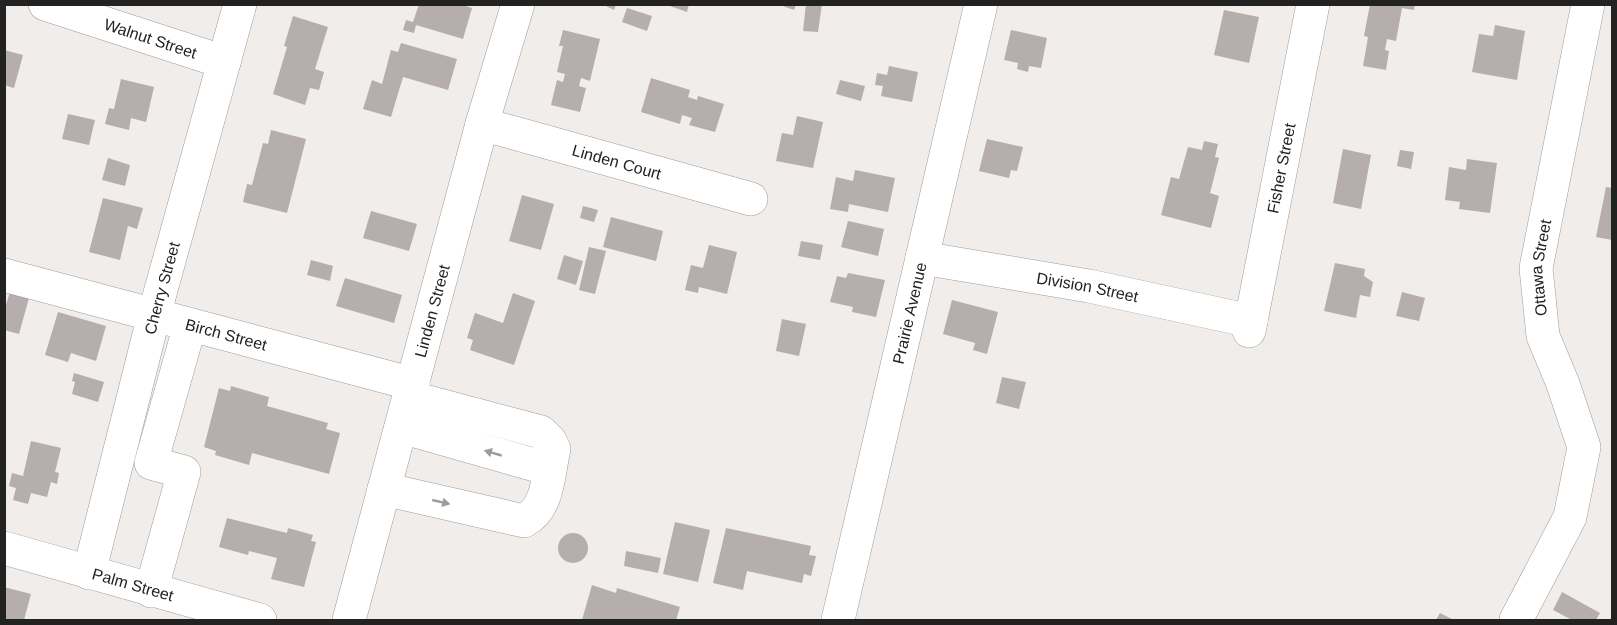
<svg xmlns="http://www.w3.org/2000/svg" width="1617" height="625" font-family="Arial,sans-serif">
  <rect width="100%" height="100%" fill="#f1edea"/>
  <path fill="#b6aeac" d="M 419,4 L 459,4 L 472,8 L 463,39 L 416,25 L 414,33 L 403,30 L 406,20 L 413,22 Z
    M 602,4 L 616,4 L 614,10 Z
    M 664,4 L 689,4 L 687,12 Z
    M 777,4 L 796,4 L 794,10 Z
    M 806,4 L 822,4 L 818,32 L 803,31 Z
    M 1370,4 L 1415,4 L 1414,10 L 1402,8 L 1396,41 L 1387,39 L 1385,50 L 1389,51 L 1386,70 L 1363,66 L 1368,37 L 1364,36 Z
    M 627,8 L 652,16 L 647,31 L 622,22 Z
    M 1224,10 L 1259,17 L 1249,63 L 1214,55 Z
    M 293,16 L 328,27 L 315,69 L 324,72 L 319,90 L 310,88 L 305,105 L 273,94 L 287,47 L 284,46 Z
    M 1495,25 L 1525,31 L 1517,80 L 1472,72 L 1479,34 L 1493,36 Z
    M 563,30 L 600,39 L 590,81 L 581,78 L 579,86 L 586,88 L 580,112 L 551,105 L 557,80 L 563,82 L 565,74 L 557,72 L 563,46 L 559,46 Z
    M 1011,30 L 1047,38 L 1041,68 L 1029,66 L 1028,72 L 1017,69 L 1018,63 L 1004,60 Z
    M 401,43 L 457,59 L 448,90 L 403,77 L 391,117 L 363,109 L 372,80 L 382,84 L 391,50 L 398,52 Z
    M 4,50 L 23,55 L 14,88 L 4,85 Z
    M 889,66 L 918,72 L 912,102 L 881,96 L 883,86 L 875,85 L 877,73 L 887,75 Z
    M 651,78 L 690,90 L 688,97 L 697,100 L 698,96 L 724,104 L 715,132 L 689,125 L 692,118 L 682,115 L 680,124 L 641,112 Z
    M 121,79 L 154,87 L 146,122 L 131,118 L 129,130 L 105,124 L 109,108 L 114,109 Z
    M 840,80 L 865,86 L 861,101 L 836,94 Z
    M 68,114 L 95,120 L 89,145 L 62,139 Z
    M 797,116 L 823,122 L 813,168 L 776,161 L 782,133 L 793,135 Z
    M 271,130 L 306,139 L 287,213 L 243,202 L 247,184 L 252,185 L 263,143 L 268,144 Z
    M 987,139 L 1023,147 L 1017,171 L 1011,170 L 1009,178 L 979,171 Z
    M 1204,141 L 1218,144 L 1215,157 L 1219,158 L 1210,193 L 1219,196 L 1211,228 L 1161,215 L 1171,177 L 1179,179 L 1188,147 L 1202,150 Z
    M 1343,149 L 1371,155 L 1361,209 L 1333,203 Z
    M 1400,150 L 1414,152 L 1411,169 L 1397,166 Z
    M 108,158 L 130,165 L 125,186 L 102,180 Z
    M 1467,159 L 1497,163 L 1490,213 L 1459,209 L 1460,202 L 1445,200 L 1449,167 L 1466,170 Z
    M 855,170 L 895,178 L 888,212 L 849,204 L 848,212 L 830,209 L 836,177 L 853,181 Z
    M 1606,187 L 1612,188 L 1612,240 L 1596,237 Z
    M 522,195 L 554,204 L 541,250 L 509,241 Z
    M 103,198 L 143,208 L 137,229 L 128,226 L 120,260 L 89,252 Z
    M 583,206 L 598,210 L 594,222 L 580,218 Z
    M 371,211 L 417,224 L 409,251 L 363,238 Z
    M 611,217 L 663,231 L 656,261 L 603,247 Z
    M 848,221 L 884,229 L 878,256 L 841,247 Z
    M 801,241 L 823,245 L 820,260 L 798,256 Z
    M 709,245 L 737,252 L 727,294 L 699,287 L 698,293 L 685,290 L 691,265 L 703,268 Z
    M 589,247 L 606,251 L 595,294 L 579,290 Z
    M 564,255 L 583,261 L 576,285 L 557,279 Z
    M 311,260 L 333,266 L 330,281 L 307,275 Z
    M 1335,263 L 1365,269 L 1364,276 L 1373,282 L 1370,297 L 1360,295 L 1356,318 L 1324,311 Z
    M 848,273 L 885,280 L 876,317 L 852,312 L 853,307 L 830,302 L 837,276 L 846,278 Z
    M 345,278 L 402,295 L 394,323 L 336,306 Z
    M 10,292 L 29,298 L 19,334 L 4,330 L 4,311 Z
    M 1402,292 L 1425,298 L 1419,321 L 1396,316 Z
    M 513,293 L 535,301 L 514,365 L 470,350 L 473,340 L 467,338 L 475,313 L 503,323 Z
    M 952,300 L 998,312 L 987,354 L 973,350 L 975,343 L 943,334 Z
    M 58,312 L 106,326 L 96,361 L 71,353 L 68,362 L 45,355 Z
    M 782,319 L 806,324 L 799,356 L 776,351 Z
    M 74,373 L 104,382 L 98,402 L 72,394 L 75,382 L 72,381 Z
    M 1002,377 L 1026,382 L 1019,409 L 996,403 Z
    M 231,386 L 269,397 L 267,406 L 328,423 L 326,429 L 340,433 L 329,474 L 252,453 L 249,465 L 215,455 L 216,451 L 204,447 L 219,388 L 230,391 Z
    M 31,441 L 61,448 L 55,472 L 59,473 L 57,484 L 51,482 L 47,497 L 31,493 L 28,504 L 13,500 L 16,488 L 9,486 L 12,473 L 23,476 Z
    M 227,518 L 287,533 L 288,528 L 313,535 L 311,541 L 316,542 L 304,587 L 271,579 L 277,558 L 249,551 L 248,555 L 219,547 Z
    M 675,522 L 710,530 L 698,582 L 663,574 Z
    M 726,528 L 811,546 L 809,555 L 816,556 L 811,576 L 804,574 L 802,583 L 747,571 L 743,590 L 713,583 Z
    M558 548a15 15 0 1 1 30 0a15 15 0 1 1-30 0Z
    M 626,551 L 661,558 L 658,573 L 624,566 Z
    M 592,585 L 616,593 L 617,588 L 680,607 L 676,620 L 582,620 Z
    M 4,587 L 31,594 L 24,620 L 4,620 Z
    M 1562,592 L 1600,613 L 1596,620 L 1572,620 L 1553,610 Z
    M 1440,613 L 1454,620 L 1436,620 Z"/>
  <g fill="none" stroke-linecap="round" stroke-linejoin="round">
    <g stroke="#9c9c9c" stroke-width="34">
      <g id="minor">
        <path id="s1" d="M 45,4 L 224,62"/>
        <path id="s2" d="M 482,124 L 751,199"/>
        <path id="s3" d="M 922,258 L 1089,286 L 1251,321"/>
        <path id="s4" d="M 4,275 L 413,384"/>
        <path id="s5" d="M 1249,331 L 1313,4"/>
        <path d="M 401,427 L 549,469"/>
        <path d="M 384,489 L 524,521 C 549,508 548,474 554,449 L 550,441 L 541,432 L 409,397"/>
        <path id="s6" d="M 4,548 L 260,620"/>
        <path id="s7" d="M 89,573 L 154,315 L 240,4"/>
        <path d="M 151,591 L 184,472 L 151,463 L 190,325"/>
        <path id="s8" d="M 349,620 L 482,124 L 518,4"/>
        <path id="s9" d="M 838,620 L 981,4"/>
        <path id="s10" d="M 1516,620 L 1570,517 L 1584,447 L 1563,384 L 1543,336 L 1536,268 L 1588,4"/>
      </g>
    </g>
    <use href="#minor" stroke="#fff" stroke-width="33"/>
  </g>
  <defs><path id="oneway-solid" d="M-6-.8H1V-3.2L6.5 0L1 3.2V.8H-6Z" transform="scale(1.5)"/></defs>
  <g fill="#9c9c9c">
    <use href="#oneway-solid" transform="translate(493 453) rotate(-164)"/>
    <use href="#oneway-solid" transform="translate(441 502) rotate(13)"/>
  </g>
  <g text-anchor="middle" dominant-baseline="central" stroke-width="4.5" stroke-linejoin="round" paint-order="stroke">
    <g font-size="16" fill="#222" stroke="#fff">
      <text stroke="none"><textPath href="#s1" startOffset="111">Walnut Street</textPath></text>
      <text stroke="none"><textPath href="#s2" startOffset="140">Linden Court</textPath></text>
      <text stroke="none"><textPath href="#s5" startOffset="166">Fisher Street</textPath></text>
      <text stroke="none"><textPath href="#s10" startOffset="375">Ottawa Street</textPath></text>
      <text stroke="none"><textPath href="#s3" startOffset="168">Division Street</textPath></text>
      <text stroke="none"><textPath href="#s7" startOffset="294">Cherry Street</textPath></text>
      <text stroke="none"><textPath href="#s8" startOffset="320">Linden Street</textPath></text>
      <text stroke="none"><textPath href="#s9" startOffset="315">Prairie Avenue</textPath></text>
      <text stroke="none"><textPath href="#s4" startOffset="230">Birch Street</textPath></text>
      <text stroke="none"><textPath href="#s6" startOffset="134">Palm Street</textPath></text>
    </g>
  </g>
  <rect width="1617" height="625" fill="none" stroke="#222222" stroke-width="12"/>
</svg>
